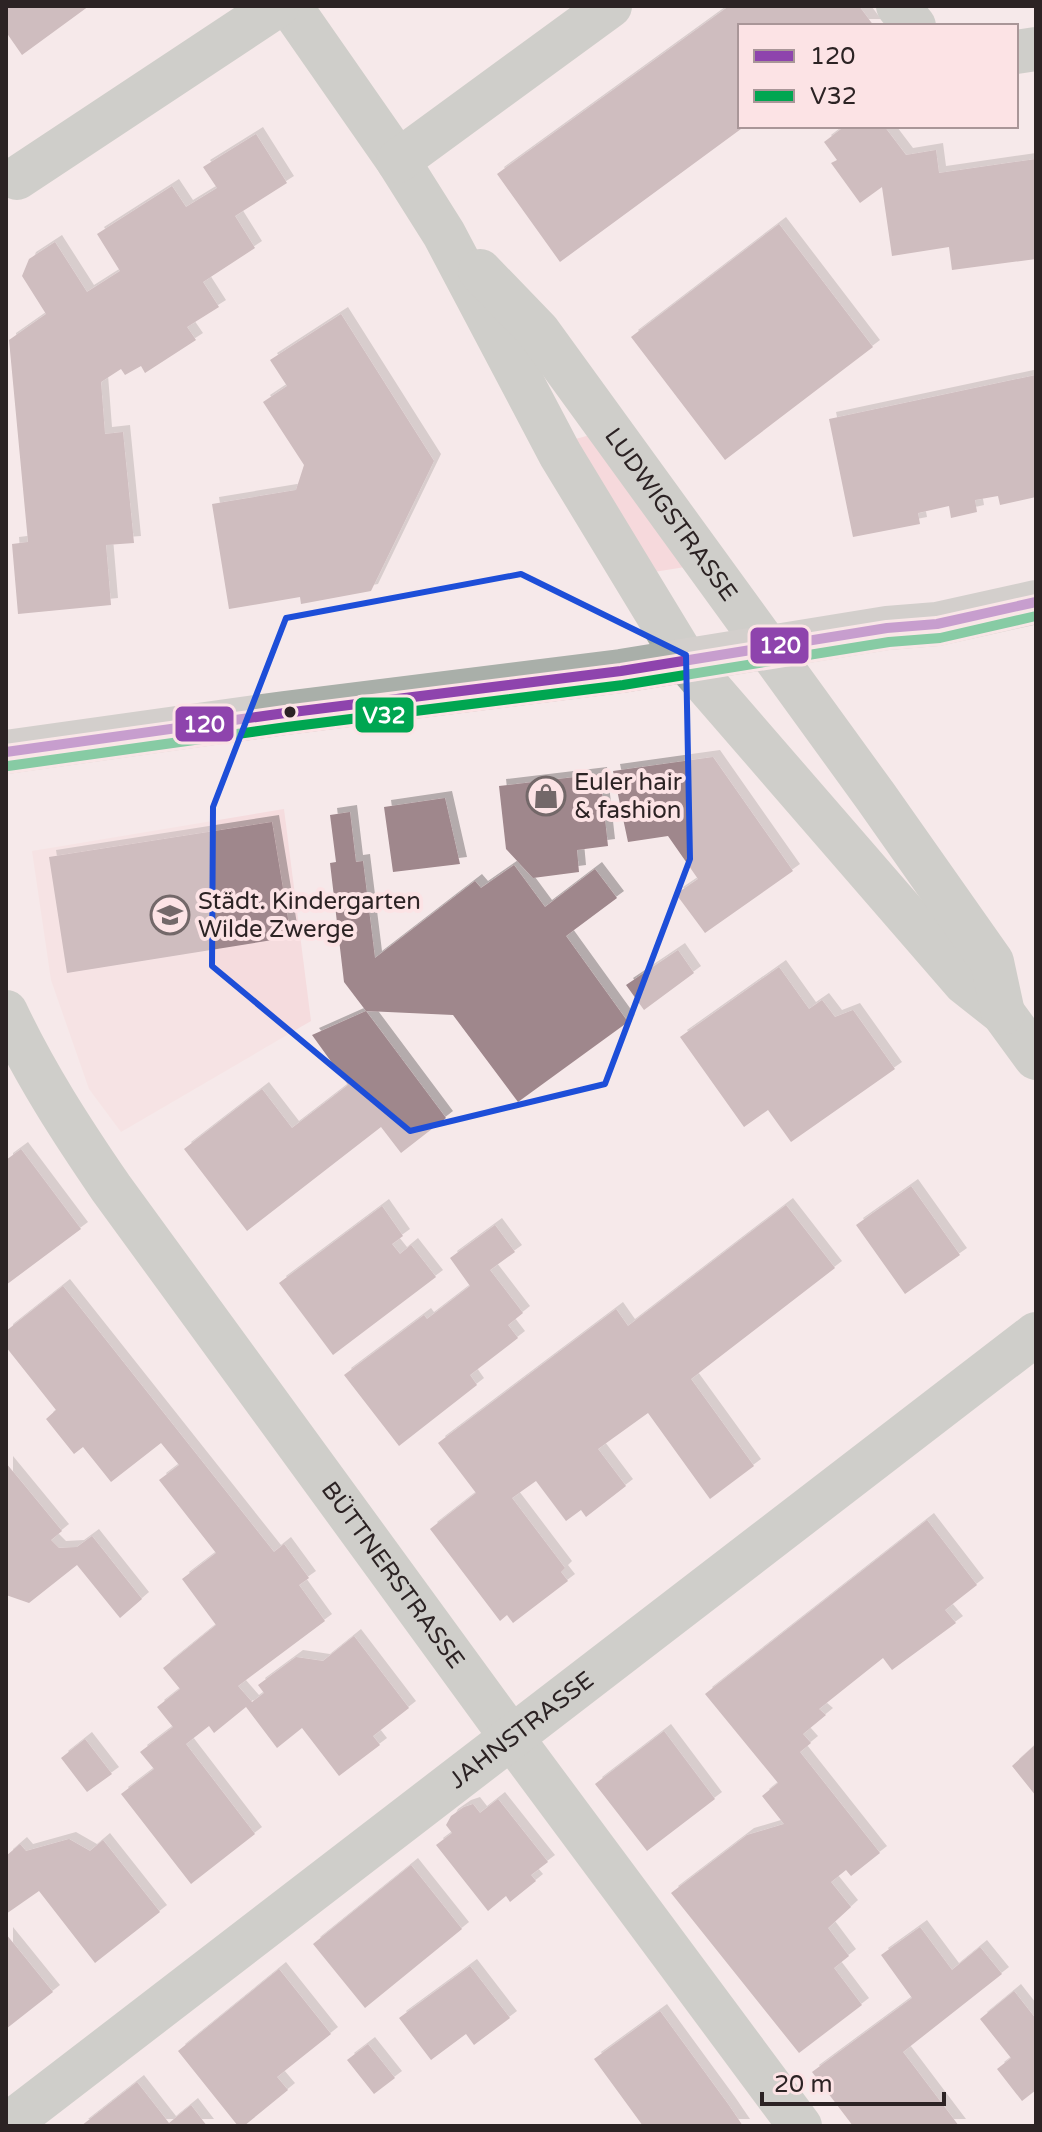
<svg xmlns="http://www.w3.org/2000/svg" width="1042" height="2132" font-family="'Varela Round',sans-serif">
  <defs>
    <filter id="shadow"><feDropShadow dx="7" dy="-7" stdDeviation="0" flood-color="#0004"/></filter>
  </defs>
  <rect width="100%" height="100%" fill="#f6e9ea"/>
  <path fill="#f5dcde" d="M 284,809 L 311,1021 L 121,1132 L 89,1089 L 51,980 L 32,851 Z"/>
  <path fill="#f5c6cc" d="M 590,435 L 685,567 L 654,572 L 572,440 Z"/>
  <path fill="#9f878c" filter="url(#shadow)" d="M 6,6 L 89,6 L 22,55 L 6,32 Z
    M 729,6 L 859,6 L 874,26 L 740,26 L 740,126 L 745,126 L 560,262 L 497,174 Z
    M 845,126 L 884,126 L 906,155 L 936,150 L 939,173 L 1036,159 L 1036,259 L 952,270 L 949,247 L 892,256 L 882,187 L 860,203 L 831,163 L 837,160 L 824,142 Z
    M 256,134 L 287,183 L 235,216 L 255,248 L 203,282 L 219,307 L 187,327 L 196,340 L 145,373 L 141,366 L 125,375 L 121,369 L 101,382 L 105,434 L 123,432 L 134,543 L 106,545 L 111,605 L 18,614 L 12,544 L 28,542 L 9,340 L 46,314 L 22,276 L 29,259 L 55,242 L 87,292 L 120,271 L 97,234 L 172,186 L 186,207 L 217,188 L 203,167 Z
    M 779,224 L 873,347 L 725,460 L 631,337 Z
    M 341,314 L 434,461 L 371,591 L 301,604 L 300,597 L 229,609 L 212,504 L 296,490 L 304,465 L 263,402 L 287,386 L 270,360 Z
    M 1036,375 L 1036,497 L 1000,505 L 998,496 L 975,500 L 977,512 L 951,518 L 949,506 L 918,513 L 920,524 L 853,537 L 829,419 Z
    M 713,757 L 793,871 L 705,933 L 676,894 L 698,879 L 668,836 L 628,842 L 613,771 Z
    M 600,774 L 608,846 L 577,850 L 579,872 L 533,878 L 506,849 L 499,786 Z
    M 445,798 L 460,864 L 393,872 L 384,807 Z
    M 350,812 L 356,862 L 363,861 L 375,958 L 475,881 L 481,888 L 514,865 L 545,907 L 595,869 L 617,898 L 566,936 L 628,1022 L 518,1102 L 453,1015 L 366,1011 L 446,1118 L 401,1153 L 381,1127 L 247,1231 L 184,1149 L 262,1089 L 292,1128 L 348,1085 L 312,1035 L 366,1011 L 344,982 L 330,863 L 336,862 L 330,815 Z
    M 272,822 L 291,937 L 67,973 L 49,857 Z
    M 678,950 L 694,973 L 644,1010 L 626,985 Z
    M 779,967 L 809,1009 L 822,1000 L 835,1017 L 853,1010 L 895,1069 L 791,1142 L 768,1110 L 744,1127 L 680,1037 Z
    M 21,1149 L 81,1229 L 6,1285 L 6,1160 Z
    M 911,1186 L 960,1255 L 905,1294 L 856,1225 Z
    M 786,1205 L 835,1268 L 691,1379 L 754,1466 L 710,1499 L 648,1413 L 598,1449 L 626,1486 L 586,1517 L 581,1510 L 566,1521 L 536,1481 L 512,1498 L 565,1568 L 561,1572 L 568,1581 L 513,1623 L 507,1615 L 500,1621 L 430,1529 L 476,1493 L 438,1443 L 616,1309 L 628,1326 Z
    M 382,1206 L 403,1236 L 392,1244 L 400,1254 L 411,1245 L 436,1277 L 333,1355 L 279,1283 Z
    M 495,1225 L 515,1252 L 490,1270 L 523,1313 L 508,1325 L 518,1338 L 470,1375 L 477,1385 L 399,1446 L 344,1375 L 424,1315 L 427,1319 L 470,1286 L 450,1258 Z
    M 63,1286 L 274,1552 L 284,1544 L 309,1578 L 299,1585 L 325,1621 L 238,1686 L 252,1702 L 264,1693 L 258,1685 L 296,1657 L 323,1661 L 354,1636 L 409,1708 L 373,1736 L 380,1745 L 339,1776 L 302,1728 L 277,1748 L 246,1707 L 214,1733 L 209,1726 L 186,1744 L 255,1834 L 191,1884 L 121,1794 L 154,1769 L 140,1752 L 173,1727 L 157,1707 L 180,1689 L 163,1668 L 216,1625 L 182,1579 L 216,1553 L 159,1480 L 179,1465 L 161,1443 L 111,1482 L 83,1447 L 74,1454 L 46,1419 L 56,1410 L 6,1347 L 6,1331 Z
    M 6,1463 L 62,1531 L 51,1540 L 59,1548 L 77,1547 L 92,1536 L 142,1599 L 120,1618 L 77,1565 L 29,1603 L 6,1595 Z
    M 927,1520 L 977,1585 L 945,1610 L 956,1623 L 892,1670 L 883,1658 L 819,1709 L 826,1715 L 803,1734 L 811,1743 L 800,1752 L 880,1853 L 851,1876 L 846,1870 L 831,1882 L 851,1907 L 828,1928 L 849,1956 L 834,1968 L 862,2005 L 799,2053 L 671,1893 L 747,1835 L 784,1824 L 762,1796 L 778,1783 L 705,1694 Z
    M 664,1731 L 715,1799 L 647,1851 L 595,1784 Z
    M 85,1739 L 112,1774 L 87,1792 L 61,1758 Z
    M 1036,1744 L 1036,1796 L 1012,1766 Z
    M 498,1799 L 548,1862 L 531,1875 L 536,1881 L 510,1902 L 506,1896 L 488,1911 L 436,1845 L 452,1833 L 446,1825 L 451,1816 L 464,1807 L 473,1804 L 480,1813 Z
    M 69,1839 L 90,1851 L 103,1840 L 160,1912 L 95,1963 L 39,1891 L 6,1914 L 6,1856 L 20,1844 L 26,1851 Z
    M 411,1865 L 462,1929 L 365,2008 L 313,1944 Z
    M 920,1927 L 952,1970 L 980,1947 L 1002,1974 L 903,2052 L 959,2126 L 853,2126 L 812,2072 L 912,1998 L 881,1955 Z
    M 6,1934 L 53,1992 L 6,2029 Z
    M 470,1966 L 510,2018 L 474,2045 L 466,2034 L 431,2060 L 399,2018 Z
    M 279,1969 L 331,2034 L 277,2077 L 288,2090 L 244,2126 L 238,2126 L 178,2051 Z
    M 1014,1991 L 1036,2019 L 1036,2038 L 1034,2039 L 1036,2042 L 1036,2090 L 1022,2101 L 997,2069 L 1011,2058 L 980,2019 Z
    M 660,2011 L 728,2104 L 743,2126 L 643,2126 L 594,2059 Z
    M 368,2044 L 395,2078 L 374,2094 L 347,2060 Z
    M 137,2082 L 169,2123 L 191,2105 L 207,2126 L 81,2126 Z"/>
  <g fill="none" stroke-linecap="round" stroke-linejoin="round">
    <g stroke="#a1ada4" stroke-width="44">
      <path d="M 290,6 L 398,161 L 444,234 L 560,454 L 685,660 L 965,983 L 1003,1013 L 1036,1058"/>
      <path d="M 898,6 L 914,26"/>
      <path d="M 1016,52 L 1036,49"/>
      <path d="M 398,161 L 610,6"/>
      <path d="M 17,178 L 277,6"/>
      <path id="s1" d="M 480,271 L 538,331 L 876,797 L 992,962 L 1003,1013"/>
      <path id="s2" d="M 6,1012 C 35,1074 72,1131 111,1188 L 512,1738 L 800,2126"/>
      <path id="s3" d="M 6,2126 L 1036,1334"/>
    </g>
    <path stroke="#a9afa9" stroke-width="44" d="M 6,752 L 285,713 L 621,671 L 887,628 L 937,624 L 1036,602"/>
    <g stroke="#fce3e5" stroke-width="16">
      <path id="bus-1" d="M 6,752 L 285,713 L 621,671 L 887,628 L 937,624 L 1036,602"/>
    </g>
    <g stroke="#fce3e5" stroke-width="16">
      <path id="bus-2" d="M 8,766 L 287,727 L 623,685 L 889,642 L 940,638 L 1036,616"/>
    </g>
    <use href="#bus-1" stroke="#8e44ad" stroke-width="10"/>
    <use href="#bus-2" stroke="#00a651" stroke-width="10"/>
  </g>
  <path d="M0 0H1042V2132H0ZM 521,574 L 686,655 L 690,859 L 605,1084 L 410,1131 L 212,966 L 213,807 L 286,618 Z" fill="#f6e9ea" fill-opacity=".55" fill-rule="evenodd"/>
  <path fill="none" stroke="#1d4ed8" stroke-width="6" stroke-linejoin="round" d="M 521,574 L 686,655 L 690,859 L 605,1084 L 410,1131 L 212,966 L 213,807 L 286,618 Z"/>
  <defs>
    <g id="shop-ring" transform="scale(2)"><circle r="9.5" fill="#fce3e5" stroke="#736869" stroke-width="1.5"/><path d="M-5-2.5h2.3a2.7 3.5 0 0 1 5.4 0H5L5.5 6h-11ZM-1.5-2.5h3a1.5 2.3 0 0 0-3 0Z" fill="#736869"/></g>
    <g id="school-ring" transform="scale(2)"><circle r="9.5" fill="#fce3e5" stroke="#736869" stroke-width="1.5"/><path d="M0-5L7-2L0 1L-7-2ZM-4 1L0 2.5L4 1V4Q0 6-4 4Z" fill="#736869"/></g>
  </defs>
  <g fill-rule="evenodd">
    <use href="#shop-ring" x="546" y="796"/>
    <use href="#school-ring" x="170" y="915"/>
  </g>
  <circle fill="#2c2324" stroke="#fce3e5" stroke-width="3" cx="290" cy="712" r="7"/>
  <g text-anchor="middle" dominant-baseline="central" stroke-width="8" stroke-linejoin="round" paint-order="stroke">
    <g font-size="24" fill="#2c2324" stroke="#fce3e5">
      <text stroke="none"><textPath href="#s1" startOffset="310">LUDWIGSTRASSE</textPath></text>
      <text stroke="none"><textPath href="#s2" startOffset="684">BÜTTNERSTRASSE</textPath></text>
      <text stroke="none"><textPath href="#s3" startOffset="650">JAHNSTRASSE</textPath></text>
    </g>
    <g font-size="24" fill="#2c2324" stroke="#fce3e5" text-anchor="start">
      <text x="574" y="782">Euler hair<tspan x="574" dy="28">&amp; fashion</tspan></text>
      <text x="198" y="901">Städt. Kindergarten<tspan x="198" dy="28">Wilde Zwerge</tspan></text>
    </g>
  </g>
  <g stroke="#fce3e5" stroke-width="3">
    <rect x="749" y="626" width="61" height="39" rx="8" fill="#8e44ad"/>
    <rect x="354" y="696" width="61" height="38" rx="8" fill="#00a651"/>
    <rect x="174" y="705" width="61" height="38" rx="8" fill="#8e44ad"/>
  </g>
  <g font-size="22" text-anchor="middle" font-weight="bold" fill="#fff">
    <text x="780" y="653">120</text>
    <text x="384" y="723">V32</text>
    <text x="204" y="732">120</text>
  </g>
  <rect width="1042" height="2132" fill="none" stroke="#2c2324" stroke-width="16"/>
  <rect x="738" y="24" width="280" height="104" fill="#fce3e5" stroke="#a99698" stroke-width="2"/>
  <rect x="754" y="50" width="40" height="12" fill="#8e44ad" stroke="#a99698" stroke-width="2"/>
  <text x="810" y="64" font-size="24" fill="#2c2324">120</text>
  <rect x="754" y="90" width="40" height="12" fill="#00a651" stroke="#a99698" stroke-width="2"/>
  <text x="810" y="104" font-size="24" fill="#2c2324">V32</text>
  <path d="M762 2092v12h182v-12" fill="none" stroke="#2c2324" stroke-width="4"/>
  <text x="774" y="2092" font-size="24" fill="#2c2324" stroke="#fce3e5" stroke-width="6" paint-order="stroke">20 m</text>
</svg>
